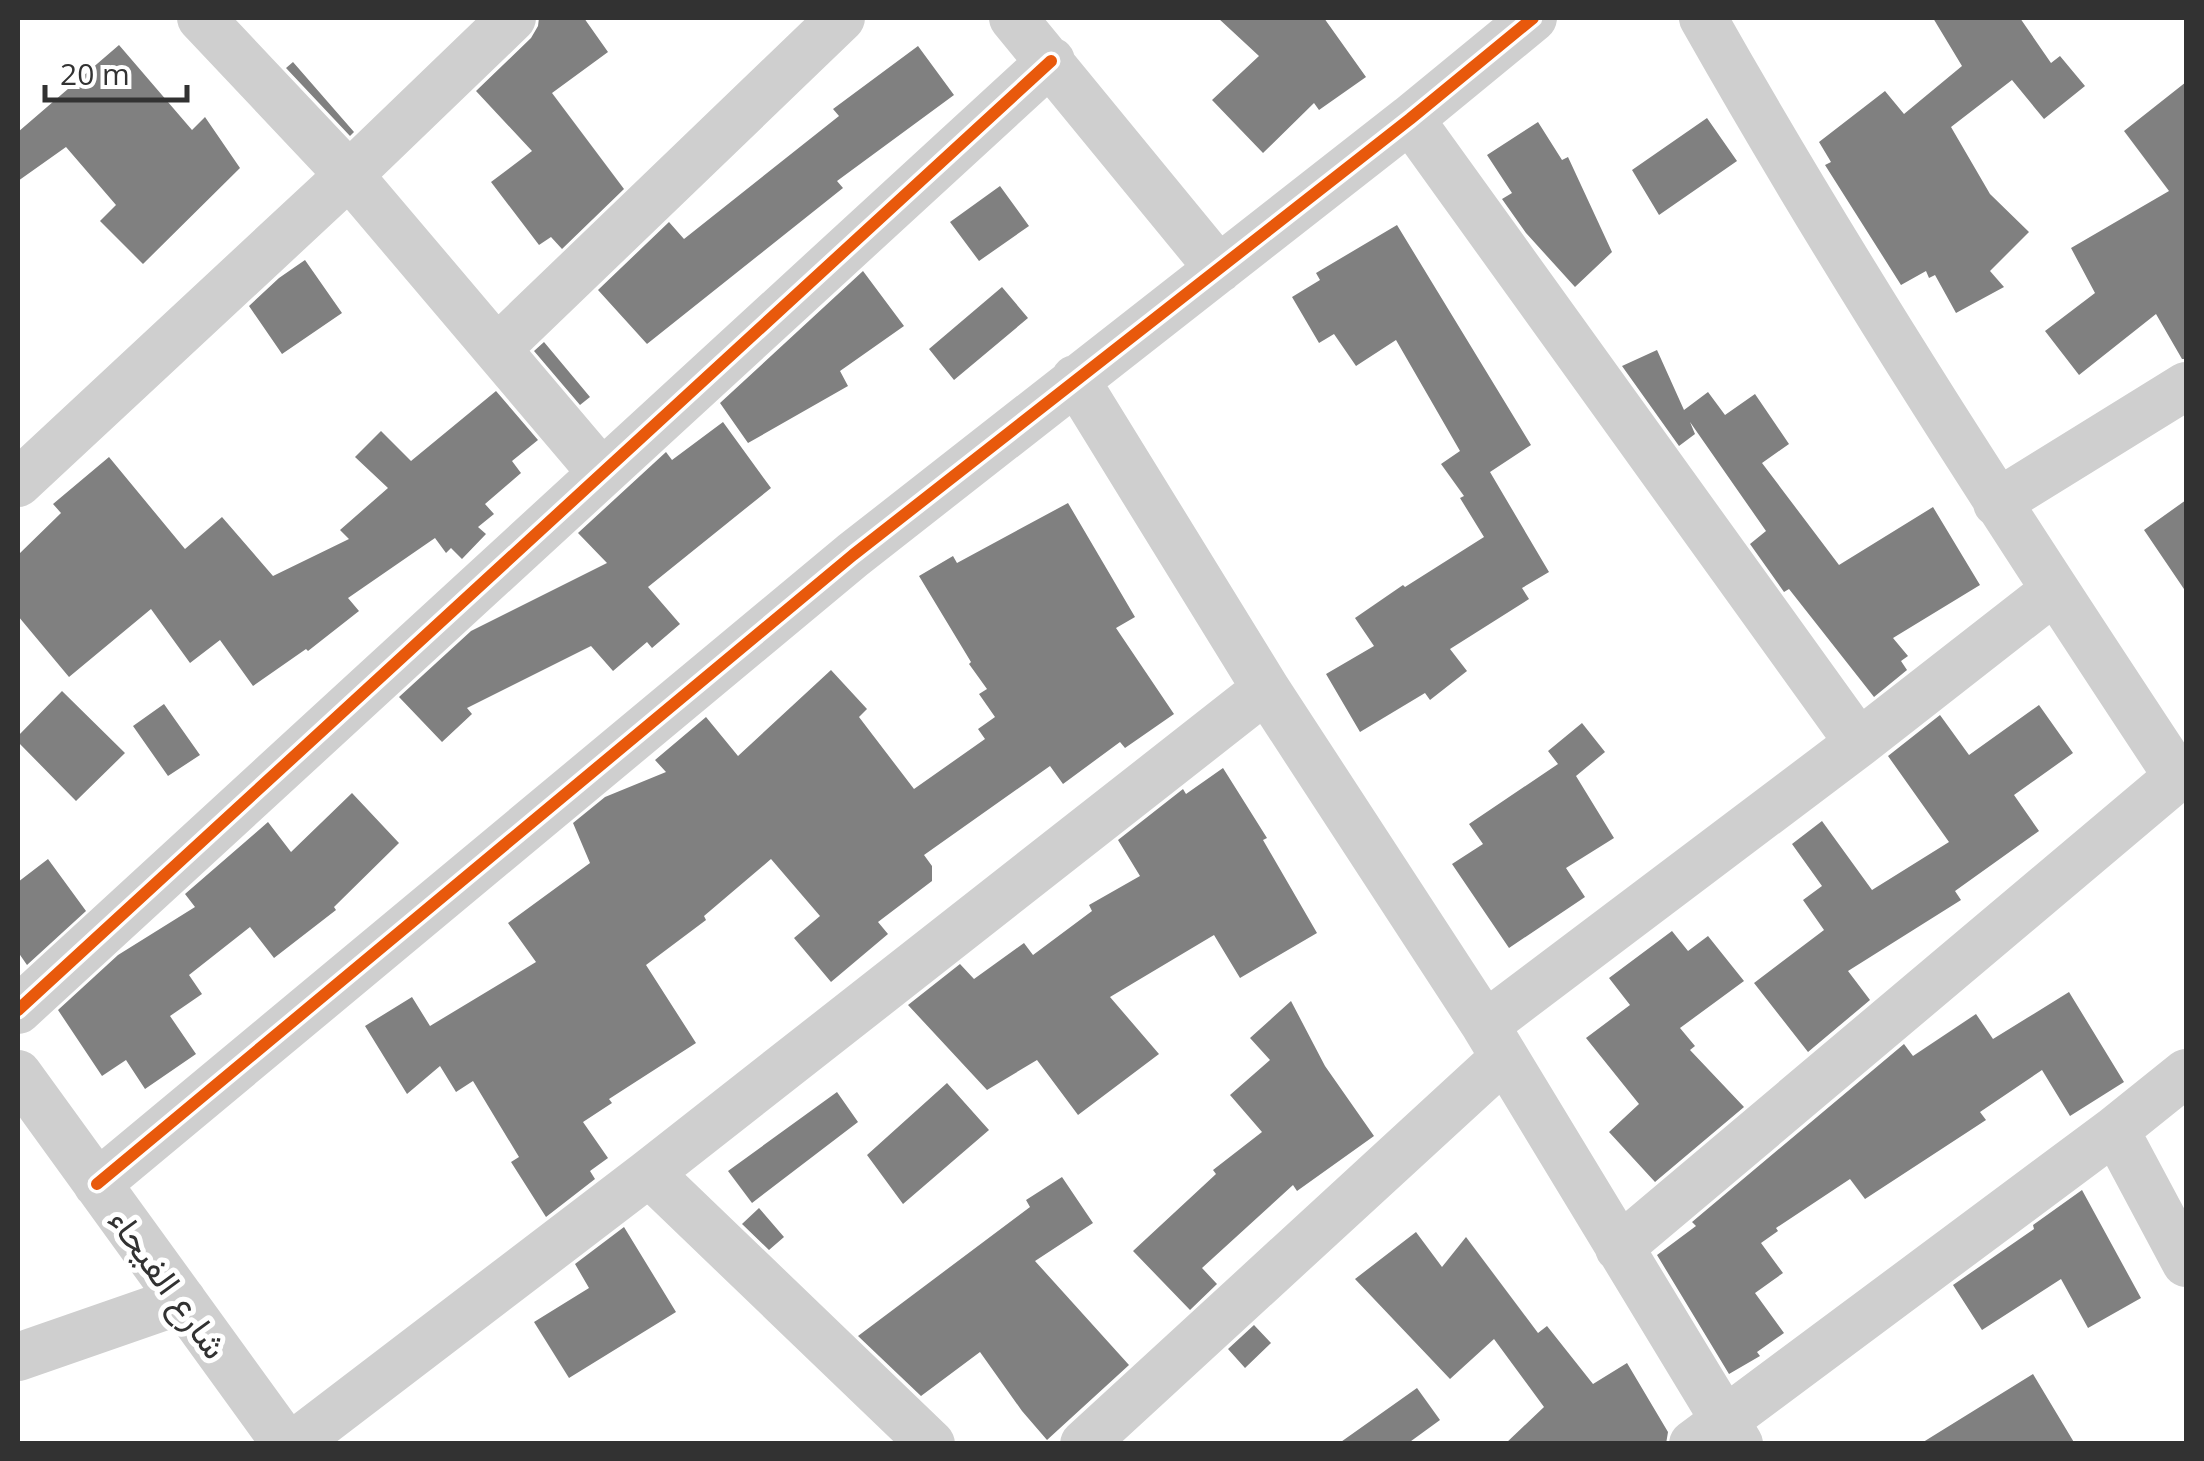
<svg xmlns="http://www.w3.org/2000/svg" width="2204" height="1461" font-family="'Open Sans',Vazirmatn,sans-serif">
  <rect width="100%" height="100%" fill="#fff"/>
  <path fill="#808080" d="M 539,18 L 584,18 L 608,52 L 552,93 L 624,189 L 562,249 L 551,237 L 539,245 L 491,182 L 532,151 L 476,91 L 531,38 L 538,26 Z
    M 1218,18 L 1324,18 L 1366,77 L 1319,110 L 1314,103 L 1263,153 L 1212,100 L 1259,56 Z
    M 1933,18 L 2020,18 L 2051,63 L 2060,56 L 2085,86 L 2044,119 L 2012,80 L 1951,127 L 1990,194 L 2029,232 L 1990,271 L 2004,287 L 1956,313 L 1935,275 L 1929,278 L 1926,271 L 1901,285 L 1825,165 L 1831,162 L 1819,142 L 1885,91 L 1904,114 L 1962,66 Z
    M 119,45 L 192,130 L 205,117 L 240,168 L 143,264 L 100,221 L 116,205 L 66,147 L 18,181 L 18,132 Z
    M 918,46 L 954,95 L 837,181 L 843,188 L 647,344 L 598,290 L 669,222 L 684,239 L 839,116 L 833,109 Z
    M 293,62 L 354,132 L 350,136 L 286,68 Z
    M 2186,82 L 2186,359 L 2182,359 L 2156,314 L 2079,375 L 2045,331 L 2095,293 L 2071,248 L 2169,191 L 2124,131 Z
    M 1707,118 L 1737,161 L 1659,215 L 1632,170 Z
    M 1538,122 L 1562,160 L 1568,157 L 1612,252 L 1575,287 L 1526,233 L 1502,199 L 1512,193 L 1487,155 Z
    M 1000,186 L 1029,226 L 979,261 L 950,222 Z
    M 1397,225 L 1531,445 L 1490,472 L 1549,572 L 1522,588 L 1529,599 L 1450,649 L 1467,671 L 1430,700 L 1425,693 L 1360,732 L 1326,674 L 1374,646 L 1355,618 L 1403,585 L 1405,587 L 1484,537 L 1460,498 L 1464,496 L 1441,464 L 1460,451 L 1396,340 L 1356,366 L 1334,334 L 1319,343 L 1292,297 L 1320,280 L 1316,273 Z
    M 305,260 L 342,313 L 282,354 L 249,306 L 279,278 Z
    M 863,271 L 904,326 L 840,371 L 848,386 L 748,443 L 720,403 Z
    M 1002,287 L 1028,318 L 954,380 L 929,349 Z
    M 544,342 L 590,397 L 580,405 L 534,351 Z
    M 1657,350 L 1684,410 L 1708,392 L 1725,415 L 1755,394 L 1789,444 L 1762,463 L 1839,565 L 1933,507 L 1980,585 L 1893,638 L 1908,656 L 1901,661 L 1907,670 L 1874,697 L 1789,589 L 1784,592 L 1750,544 L 1766,531 L 1690,422 L 1695,434 L 1679,446 L 1622,366 Z
    M 496,391 L 538,440 L 512,461 L 521,473 L 485,504 L 494,514 L 478,527 L 486,534 L 462,559 L 451,548 L 446,553 L 435,538 L 348,598 L 359,611 L 308,651 L 306,649 L 253,686 L 220,640 L 190,663 L 151,609 L 69,677 L 18,616 L 18,555 L 61,513 L 53,504 L 109,457 L 185,549 L 222,517 L 273,576 L 349,539 L 340,530 L 388,488 L 355,457 L 381,431 L 411,461 Z
    M 723,422 L 771,488 L 648,587 L 680,624 L 652,648 L 647,642 L 613,671 L 591,646 L 467,708 L 472,714 L 442,742 L 399,697 L 471,631 L 607,563 L 578,533 L 666,452 L 672,460 Z
    M 2186,500 L 2186,592 L 2144,530 Z
    M 1068,503 L 1135,617 L 1116,628 L 1174,714 L 1125,748 L 1120,742 L 1063,784 L 1050,766 L 924,855 L 932,866 L 932,881 L 878,922 L 888,934 L 831,982 L 794,938 L 820,916 L 771,859 L 704,916 L 706,920 L 646,965 L 696,1043 L 609,1099 L 612,1103 L 583,1122 L 608,1158 L 590,1171 L 595,1179 L 546,1217 L 511,1162 L 519,1157 L 473,1081 L 456,1092 L 440,1066 L 407,1094 L 365,1026 L 412,997 L 430,1026 L 536,962 L 508,923 L 590,863 L 573,823 L 605,797 L 666,772 L 655,760 L 706,717 L 738,756 L 831,670 L 867,709 L 859,717 L 914,789 L 985,739 L 978,729 L 995,717 L 979,694 L 987,689 L 969,664 L 971,662 L 919,576 L 953,556 L 957,563 Z
    M 62,691 L 125,753 L 76,801 L 18,742 L 18,736 Z
    M 164,704 L 200,755 L 168,776 L 133,726 Z
    M 2039,705 L 2073,753 L 2014,795 L 2039,831 L 1955,891 L 1961,900 L 1848,971 L 1870,1000 L 1808,1052 L 1754,983 L 1824,930 L 1803,900 L 1822,886 L 1792,844 L 1822,821 L 1872,890 L 1949,842 L 1888,756 L 1940,715 L 1969,755 Z
    M 1582,723 L 1605,752 L 1576,776 L 1614,838 L 1566,868 L 1585,897 L 1509,948 L 1452,864 L 1483,844 L 1469,824 L 1558,764 L 1548,751 Z
    M 1223,768 L 1267,838 L 1263,840 L 1317,933 L 1240,978 L 1214,935 L 1110,997 L 1159,1054 L 1078,1115 L 1037,1060 L 987,1090 L 908,1005 L 960,964 L 974,979 L 1024,943 L 1033,955 L 1092,911 L 1089,905 L 1140,876 L 1118,840 L 1183,789 L 1186,794 Z
    M 352,793 L 399,843 L 334,907 L 336,910 L 274,958 L 250,927 L 189,975 L 202,994 L 170,1016 L 196,1054 L 145,1089 L 126,1060 L 102,1076 L 58,1010 L 118,955 L 195,907 L 185,894 L 268,822 L 291,852 Z
    M 48,859 L 86,911 L 27,965 L 18,952 L 18,882 Z
    M 1672,931 L 1688,951 L 1708,936 L 1744,981 L 1680,1028 L 1695,1046 L 1690,1050 L 1744,1107 L 1655,1182 L 1609,1132 L 1639,1104 L 1586,1038 L 1630,1005 L 1609,978 Z
    M 2069,992 L 2124,1082 L 2070,1116 L 2042,1070 L 1980,1112 L 1986,1120 L 1865,1199 L 1850,1179 L 1776,1228 L 1778,1231 L 1761,1243 L 1783,1273 L 1755,1293 L 1784,1333 L 1757,1352 L 1760,1356 L 1729,1374 L 1657,1255 L 1696,1226 L 1692,1222 L 1904,1044 L 1913,1056 L 1976,1014 L 1993,1039 Z
    M 1291,1001 L 1325,1066 L 1374,1136 L 1297,1191 L 1293,1185 L 1202,1268 L 1217,1284 L 1190,1310 L 1133,1251 L 1216,1174 L 1213,1170 L 1262,1132 L 1230,1095 L 1270,1060 L 1250,1038 Z
    M 947,1083 L 989,1130 L 903,1204 L 867,1155 Z
    M 837,1092 L 858,1122 L 752,1203 L 728,1171 Z
    M 1062,1177 L 1093,1223 L 1035,1261 L 1129,1365 L 1047,1440 L 1022,1411 L 980,1352 L 921,1396 L 858,1336 L 1030,1207 L 1026,1200 Z
    M 2082,1190 L 2141,1298 L 2088,1328 L 2061,1279 L 1982,1330 L 1953,1285 L 2034,1229 L 2033,1225 Z
    M 759,1208 L 784,1237 L 769,1250 L 742,1224 Z
    M 624,1227 L 676,1312 L 569,1378 L 534,1322 L 589,1288 L 575,1264 Z
    M 1416,1232 L 1442,1267 L 1466,1237 L 1538,1333 L 1547,1326 L 1593,1384 L 1627,1363 L 1668,1432 L 1666,1444 L 1505,1444 L 1544,1407 L 1494,1339 L 1450,1379 L 1355,1279 Z
    M 1254,1325 L 1271,1343 L 1245,1368 L 1228,1349 Z
    M 2033,1374 L 2075,1444 L 1920,1444 Z
    M 1417,1388 L 1440,1420 L 1407,1444 L 1338,1444 Z"/>
  <g fill="none" stroke-linecap="round" stroke-linejoin="round">
    <path stroke="#cfcfcf" stroke-width="48" d="M 201,18 L 349,175 L 601,472
      M 1013,18 L 1219,269
      M 1703,18 C 1850,278 2013,527 2178,777
      M 1410,119 L 1859,743
      M 497,349 L 841,18
      M 1075,379 L 1266,689 L 1485,1025 L 1739,1444
      M 18,483 L 349,175 L 512,18
      M 1997,503 L 2186,386
      M 18,1010 L 1051,61
      M 1485,1025 L 1859,743 L 2055,590
      M 18,1074 L 286,1444
      M 2115,1130 L 2186,1263
      M 649,1173 L 931,1444
      M 97,1184 L 853,555 L 1410,119 L 1533,18
      M 1619,1248 L 2186,770
      M 18,1357 L 182,1300
      M 294,1444 L 649,1173 L 1266,689
      M 1084,1444 L 1504,1058
      M 1693,1444 L 2115,1130 L 2186,1073"/>
    <g stroke="#fff" stroke-width="19">
      <path id="cycleway" d="M 18,1010 L 1051,61
        M 97,1184 L 853,555 L 1410,119 L 1533,18"/>
    </g>
    <use href="#cycleway" stroke="#e8590c" stroke-width="12"/>
  </g>
  <g text-anchor="middle" dominant-baseline="central" stroke-width="10" stroke-linejoin="round" paint-order="stroke">
    <g font-size="35" fill="#323232" stroke="#fff">
      <text transform="translate(169 1283) rotate(54)">شارع الفيحاء</text>
    </g>
  </g>
  <rect width="2204" height="1461" fill="none" stroke="#323232" stroke-width="40"/>
  <path d="M45 85v15h142v-15" fill="none" stroke="#323232" stroke-width="5"/>
  <text x="60" y="85" font-size="30" fill="#323232" stroke="#ffffff" stroke-width="8" paint-order="stroke">20 m</text>
</svg>
